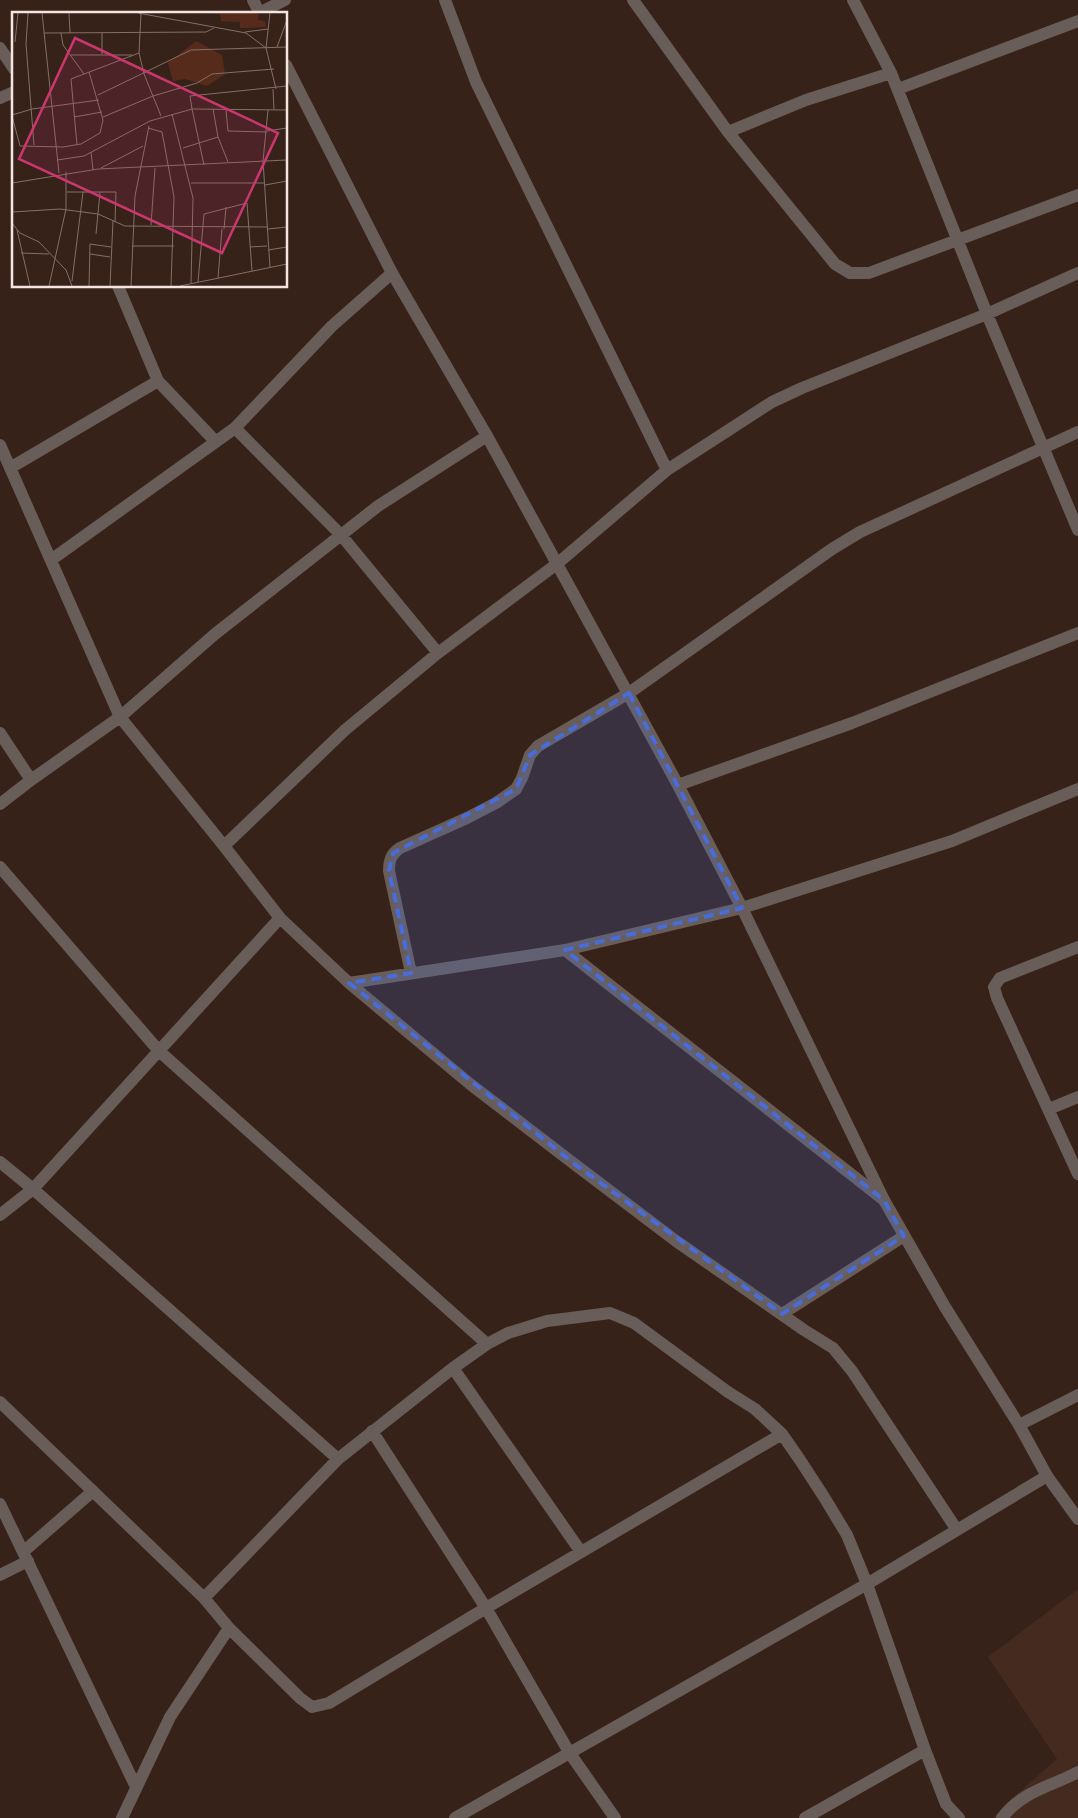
<svg xmlns="http://www.w3.org/2000/svg" width="1078" height="1818" font-family="Mulish,sans-serif">
  <rect width="100%" height="100%" fill="#37221a"/>
  <path fill="#452a20" d="M 1078,1589 L 1078,1818 L 993,1818 L 1008,1802 L 1057,1759 L 988,1657 Z"/>
  <g fill="none" stroke-linecap="round" stroke-linejoin="round">
    <path stroke="#695d59" stroke-width="12" d="M 1002,1818 C 1022,1791 1050,1787 1078,1772"/>
    <path stroke="#695d59" stroke-width="12" d="M 445,0 L 476,82 L 667,470
      M 633,0 L 728,132 L 835,264 L 850,273 L 869,273 L 1078,195
      M 853,0 L 891,73 L 987,314 L 1078,530
      M 257,14 L 285,0
      M 0,48 L 14,69
      M 898,89 L 1078,21
      M 0,98 L 14,92
      M 728,132 L 806,100 L 891,73
      M 392,273 L 332,326 L 235,428 L 341,535 L 438,653
      M 158,381 L 216,442
      M 0,445 L 120,717 L 215,634 L 378,506 L 487,436
      M 10,468 L 158,381 L 118,286
      M 51,560 L 235,428
      M 0,733 L 31,780 L 120,717 L 224,846 L 280,918 L 349,983 L 470,1084 L 573,1163 L 676,1241 L 804,1330 L 833,1348 L 852,1371 L 957,1530
      M 678,785 L 852,723 L 1078,633
      M 0,804 L 31,780
      M 224,846 L 345,730 L 438,653 L 558,563 L 667,470 L 772,402 L 802,388 L 987,314 L 1078,273
      M 0,867 L 159,1051 L 487,1344
      M 1078,947 L 1000,978 L 994,987 L 997,998 L 1078,1174
      M 565,950 L 884,1200
      M 411,973 L 389,871 C 389,860 391,854 400,848 L 467,818 L 496,803 L 516,789 L 522,778 L 530,755 L 538,746 L 629,693 L 832,549 L 860,532 L 1078,432
      M 349,983 L 565,950 L 742,908 L 952,841 L 1078,789
      M 1049,1109 L 1078,1097
      M 0,1162 L 33,1189 L 338,1459
      M 0,1215 L 33,1189 L 280,918
      M 782,1314 L 904,1236
      M 453,1368 L 581,1552
      M 0,1402 L 204,1598 L 229,1628 L 300,1698 L 312,1707 L 329,1703 L 486,1608 L 782,1434
      M 1019,1425 L 1078,1395
      M 372,1431 L 486,1608 L 569,1752 L 615,1818
      M 0,1504 L 136,1787
      M 23,1552 L 93,1491
      M 0,1575 L 28,1561
      M 204,1598 L 338,1459 L 453,1368 L 487,1344 L 508,1333 L 547,1321 L 610,1313 L 634,1323 L 728,1392 L 755,1409 L 782,1434 L 800,1460 L 824,1497 L 847,1535 L 867,1584 L 925,1750 L 946,1804 L 959,1818
      M 122,1818 L 170,1717 L 229,1628
      M 455,1818 L 867,1584 L 1047,1476
      M 805,1818 L 925,1750"/>
    <path stroke="#695d59" stroke-width="12" d="M 253,0 L 260,14
      M 286,65 L 392,273 L 487,436 L 678,785 L 742,908 L 884,1200 L 945,1307 L 1019,1425 L 1047,1476 L 1078,1519"/>
  </g>
  <path fill="#486cda" fill-opacity="0.2" stroke="#486cda" stroke-width="4" stroke-dasharray="10 6" stroke-linejoin="round" d="M 629,693 L 742,908 L 565,950 L 884,1200 L 904,1236 L 782,1314 L 573,1163 L 349,983 L 411,973 L 389,871 L 393,853 L 516,789 L 530,755 Z"/>
  <g transform="translate(12 12)">
    <rect width="275" height="275" fill="#37221a"/>
    <path d="M 197,1 L 247,1 L 246,8 L 253,9 L 254,15 L 228,16 L 228,10 L 209,9 L 208,2 ZM 184,29 L 210,43 L 213,62 L 195,74 L 173,67 L 161,69 L 156,51 Z" fill="#572b1b"/>
    <path fill="none" stroke="#837069" stroke-width="1" d="M 16,1 L 14,32 L 22,133M 30,1 L 47,161M 57,1 L 58,21M 126,1 L 234,21 L 254,36 L 264,77M 129,1 L 127,41 L 132,62 L 149,104M 233,20 L 256,17M 32,21 L 194,20 L 202,16M 49,21 L 51,33 L 72,62M 90,21 L 90,42M 3,30 L 6,1M 265,35 L 275,8M 254,36 L 258,1M 59,43 L 120,43M 261,77 L 262,98M 86,83 L 179,38 L 275,35M 201,97 L 206,125M 214,98 L 216,119 L 255,120M 256,98 L 251,149 L 258,255M 160,102 L 181,186 L 179,271M 0,103 L 20,97 L 87,88M 0,104 L 8,134 L 51,135 L 69,132 L 88,121 L 91,108 L 77,60M 62,105 L 90,100M 91,105 L 141,84 L 185,71 L 200,62 L 262,57M 136,116 L 150,120 L 162,185 L 159,274M 255,119 L 275,116M 65,133 L 59,67 L 127,41M 171,136 L 206,125 L 216,150M 79,140 L 81,158M 45,148 L 72,144 L 138,109 L 180,97 L 178,84 L 275,74M 192,153 L 180,97 L 275,98M 89,156 L 131,134M 0,171 L 86,157 L 275,148M 179,171 L 252,171M 253,173 L 275,169M 55,180 L 104,180 L 103,210M 0,200 L 48,197 L 86,202 L 113,214 L 256,215M 0,211 L 8,221 L 27,230 L 54,258 L 60,274M 139,213 L 143,156M 212,217 L 214,195M 256,217 L 275,215M 5,218 L 18,274M 84,222 L 88,180M 120,234 L 162,234M 238,235 L 255,234M 256,238 L 275,235M 9,241 L 37,242M 78,242 L 98,245M 206,266 L 210,217M 60,269 L 71,180M 186,270 L 192,202 L 235,191 L 240,259M 37,274 L 54,197 L 54,160M 77,274 L 78,232 L 99,235M 98,274 L 101,209M 119,274 L 123,184 L 137,114M 168,274 L 275,252"/>
    <path fill="#ca376f" fill-opacity="0.15" stroke="#ca376f" stroke-width="2.5" d="M 63,26 L 266,121 L 210,241 L 7,147 Z"/>
    <rect width="275" height="275" fill="none" stroke="#f4e5e0" stroke-width="2.5"/>
  </g>
</svg>
